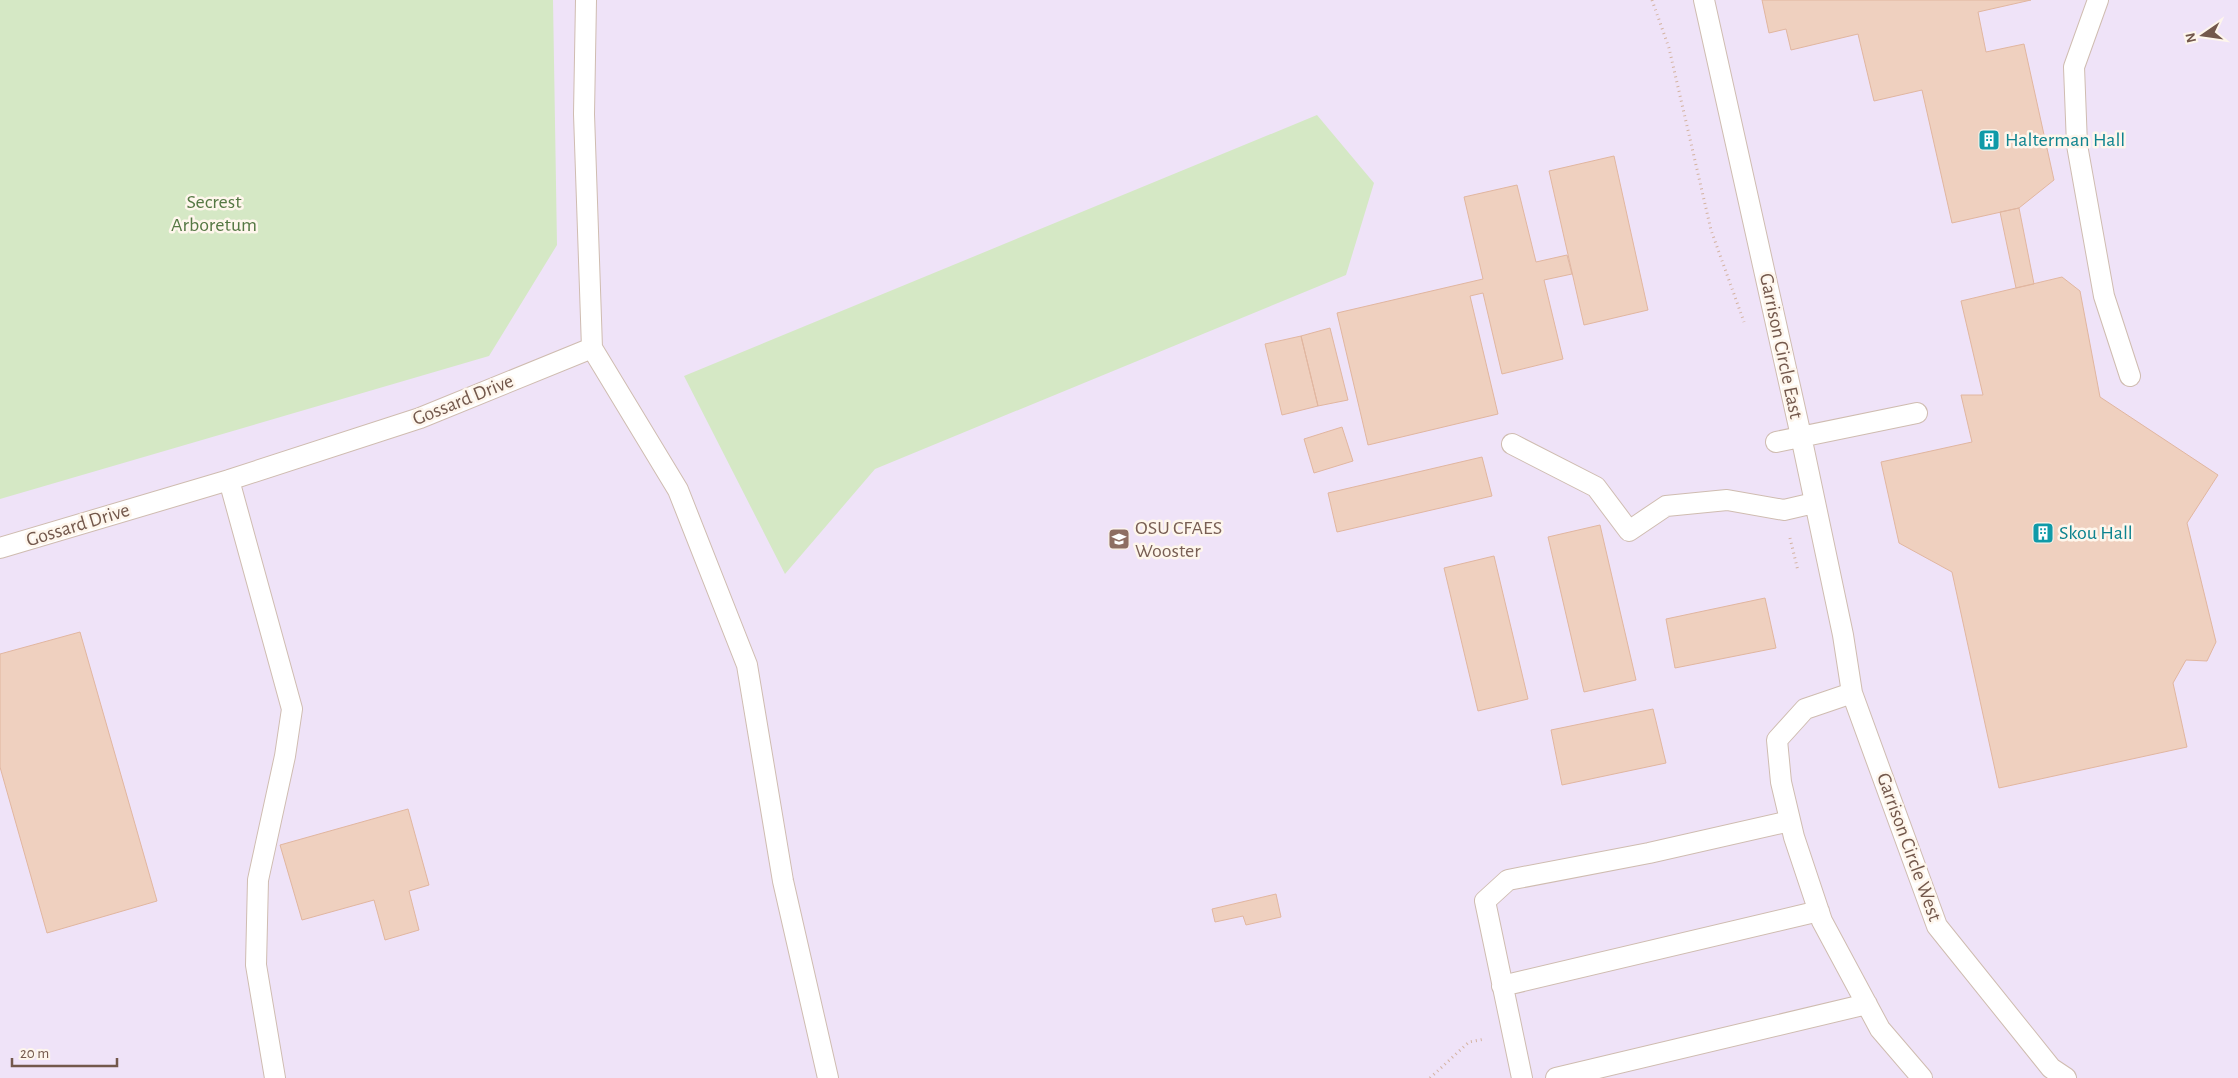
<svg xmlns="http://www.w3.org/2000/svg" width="2238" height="1078" font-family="'Alegreya Sans',sans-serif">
  <rect width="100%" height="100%" fill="#fbf2e6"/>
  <path fill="#efe3f8" d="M 0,0 L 2238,0 L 2238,1078 L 0,1078 Z"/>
  <path fill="#d5e8c5" d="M 0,0 L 553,0 L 557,245 L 489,356 L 0,499 Z
    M 1317,115 L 1374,183 L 1346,275 L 875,469 L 785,574 L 684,376 Z"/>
  <path fill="#efd0bf" stroke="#e1b6a0" d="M 1762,0 L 2031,0 L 1978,12 L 1986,52 L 2024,44 L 2054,180 L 2019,208 L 1952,223 L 1922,90 L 1874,101 L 1858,34 L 1791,50 L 1786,29 L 1769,33 Z
    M 1614,156 L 1648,310 L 1584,325 L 1549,171 Z
    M 1517,185 L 1536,262 L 1567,255 L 1572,274 L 1544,280 L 1563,359 L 1502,374 L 1483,293 L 1470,296 L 1498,414 L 1368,445 L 1337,313 L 1483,279 L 1464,197 Z
    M 2019,208 L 2034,284 L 2016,288 L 2000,212 Z
    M 2062,277 L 2080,291 L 2100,397 L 2218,475 L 2187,523 L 2216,642 L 2207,661 L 2186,660 L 2173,683 L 2187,747 L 1999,788 L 1952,572 L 1899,543 L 1881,462 L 1972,442 L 1961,395 L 1983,395 L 1961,301 Z
    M 1330,328 L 1348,400 L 1318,406 L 1301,336 Z
    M 1301,336 L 1318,406 L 1282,415 L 1265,344 Z
    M 1342,427 L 1353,461 L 1314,473 L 1304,439 Z
    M 1482,457 L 1492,496 L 1337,532 L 1328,493 Z
    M 1600,525 L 1636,680 L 1584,692 L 1548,537 Z
    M 1494,556 L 1528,699 L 1478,711 L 1444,568 Z
    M 1765,598 L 1776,648 L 1675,668 L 1666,619 Z
    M 80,632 L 157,901 L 47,933 L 0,767 L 0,654 Z
    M 1653,709 L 1666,763 L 1562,785 L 1551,730 Z
    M 408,809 L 429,885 L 409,891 L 419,930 L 385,940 L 374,900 L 302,920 L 280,845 Z
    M 1276,894 L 1281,917 L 1246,925 L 1243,916 L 1215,922 L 1212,909 Z"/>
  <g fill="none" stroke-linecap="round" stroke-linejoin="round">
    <g stroke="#cfbcb0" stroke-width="22">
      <path id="service" d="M 1704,0 L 1801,436 L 1843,635 L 1852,693 L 1937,926 L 2051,1068 L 2066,1078
        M 2098,0 L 2074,67 L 2077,145 L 2104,296 L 2130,376
        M 592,348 L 678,490 L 747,665 L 783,881 L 828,1078
        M 1776,442 L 1917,413
        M 1512,444 L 1596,487 L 1629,531 L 1666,506 L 1727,500 L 1784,510 L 1814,503
        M 229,480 L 292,709 L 285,756 L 258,880 L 256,965 L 275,1078
        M 0,548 L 229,480 L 420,418 L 592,348 L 584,114 L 586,0
        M 1852,693 L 1805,709 L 1777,740 L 1781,782 L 1794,837 L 1822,921 L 1880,1029 L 1922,1078
        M 1502,986 L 1819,911
        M 1522,1078 L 1485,901 L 1508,880 L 1649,853 L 1790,821
        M 1556,1078 L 1867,1004"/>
    </g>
    <path stroke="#d4b3a2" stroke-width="3" stroke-dasharray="1 4" stroke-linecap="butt" d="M 1652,0 L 1669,48 L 1711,230 L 1744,322
      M 1790,538 L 1798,571
      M 1430,1078 L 1469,1042 L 1485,1039"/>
    <use href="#service" stroke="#fff" stroke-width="20"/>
  </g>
  <defs>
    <g id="building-square" transform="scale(1.125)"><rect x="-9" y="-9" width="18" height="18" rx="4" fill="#0f9aa8" stroke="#fef6ec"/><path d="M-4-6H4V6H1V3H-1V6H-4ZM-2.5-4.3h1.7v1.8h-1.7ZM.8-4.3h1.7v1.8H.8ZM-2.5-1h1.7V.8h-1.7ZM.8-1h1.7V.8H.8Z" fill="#fff"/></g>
    <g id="university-square" transform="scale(1.125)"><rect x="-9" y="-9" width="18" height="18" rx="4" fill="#8d6e63" stroke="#fef6ec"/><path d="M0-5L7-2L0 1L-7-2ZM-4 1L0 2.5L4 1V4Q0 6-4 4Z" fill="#fff"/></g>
  </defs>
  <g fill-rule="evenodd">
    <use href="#building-square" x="1989" y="140"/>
    <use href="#building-square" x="2043" y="533"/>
    <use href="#university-square" x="1119" y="539"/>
  </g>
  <g text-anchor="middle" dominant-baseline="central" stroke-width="5" stroke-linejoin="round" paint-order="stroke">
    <g font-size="20" fill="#0d838f" stroke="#fef6ec" text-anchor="start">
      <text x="2005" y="140">Halterman Hall</text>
      <text x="2059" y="533">Skou Hall</text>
    </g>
    <g font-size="20" fill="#557844" stroke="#fef6ec">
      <text x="214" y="202">Secrest<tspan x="214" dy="23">Arboretum</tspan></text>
    </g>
    <g font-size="20" fill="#73584c" stroke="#fef6ec">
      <text transform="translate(1781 346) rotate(78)">Garrison Circle East</text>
      <text transform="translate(463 400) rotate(-22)">Gossard Drive</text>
      <text transform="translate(78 525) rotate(-17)">Gossard Drive</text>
      <text transform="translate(1909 847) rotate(70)">Garrison Circle West</text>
    </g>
    <g font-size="20" fill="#785e54" stroke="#fef6ec" text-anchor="start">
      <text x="1135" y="528">OSU CFAES<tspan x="1135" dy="23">Wooster</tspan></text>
    </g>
  </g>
  <g transform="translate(2203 35) rotate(257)" stroke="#fef6ec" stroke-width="4" paint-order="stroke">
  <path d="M0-4L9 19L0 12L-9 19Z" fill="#73584c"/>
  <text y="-8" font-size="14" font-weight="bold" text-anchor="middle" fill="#73584c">N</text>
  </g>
  <path d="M12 1058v8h105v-8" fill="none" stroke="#73584c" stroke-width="2.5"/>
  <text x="20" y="1058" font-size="15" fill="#73584c" stroke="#fef6ec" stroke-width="4" paint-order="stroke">20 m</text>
</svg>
